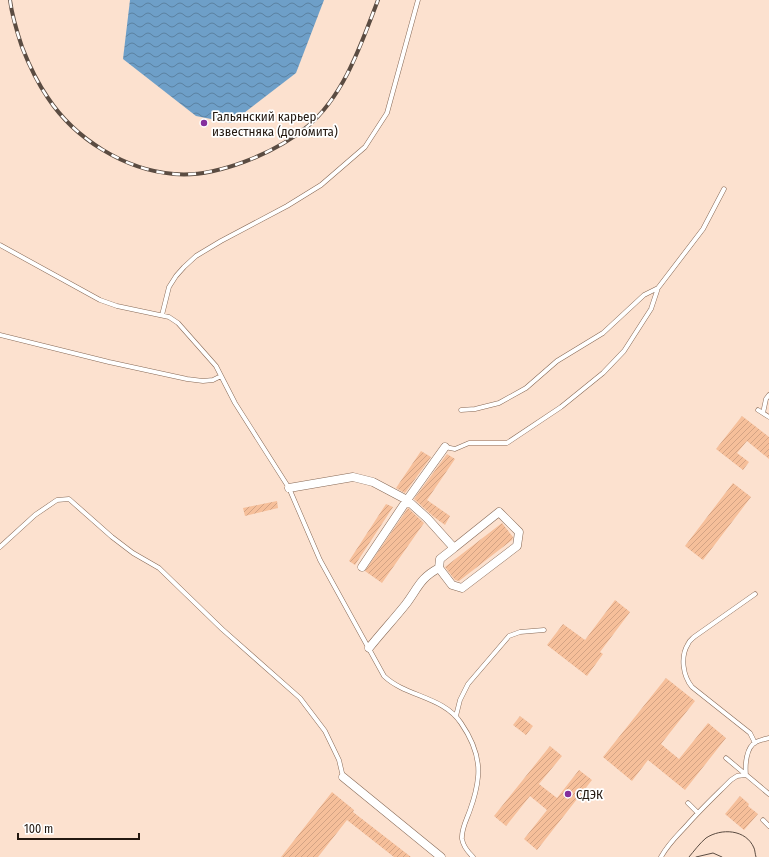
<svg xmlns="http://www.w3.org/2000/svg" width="769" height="857" font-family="'Fira Sans Condensed',sans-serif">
  <defs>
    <pattern id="water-waves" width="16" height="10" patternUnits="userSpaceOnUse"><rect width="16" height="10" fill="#6e9fc8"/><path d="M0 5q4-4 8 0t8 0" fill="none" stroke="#5a81a1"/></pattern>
    <pattern id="building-hatch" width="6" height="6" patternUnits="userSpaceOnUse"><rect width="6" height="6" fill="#f6bf9a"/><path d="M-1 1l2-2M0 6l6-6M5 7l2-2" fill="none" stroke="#d3a384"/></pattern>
  </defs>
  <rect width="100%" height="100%" fill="#fce1cf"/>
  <path fill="url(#water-waves)" d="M 130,0 L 324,0 L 296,73 L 231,123 L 196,116 L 123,59 Z"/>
  <path fill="url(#building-hatch)" d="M 742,416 L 769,437 L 769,459 L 747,441 L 737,453 L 749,462 L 743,470 L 716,449 Z
    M 421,451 L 431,457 L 405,493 L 396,488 Z
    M 447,454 L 455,459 L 427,500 L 450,516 L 445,525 L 434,517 L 414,499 Z
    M 733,483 L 751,497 L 703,560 L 685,546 Z
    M 277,501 L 278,508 L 245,516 L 243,508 Z
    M 386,504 L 393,507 L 355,565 L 349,561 Z
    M 408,508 L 424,523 L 382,583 L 365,571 Z
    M 502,523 L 513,537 L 512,540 L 459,581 L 455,580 L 445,567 Z
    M 615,600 L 630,612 L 600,652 L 603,654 L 587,676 L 547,645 L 563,624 L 585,640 Z
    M 666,678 L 695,701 L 661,744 L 679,759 L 708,723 L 726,738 L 685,790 L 648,760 L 632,781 L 603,757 Z
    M 520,716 L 533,726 L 526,735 L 513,725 Z
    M 550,746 L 562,756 L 539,784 L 557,798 L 579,770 L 592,780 L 537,850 L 524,839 L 547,810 L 530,796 L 506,826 L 494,816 Z
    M 332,792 L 354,810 L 353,812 L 411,857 L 394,857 L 347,820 L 318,857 L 281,857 Z
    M 740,796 L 749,804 L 748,806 L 758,814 L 744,830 L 725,814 Z"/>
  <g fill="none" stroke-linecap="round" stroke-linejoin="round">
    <g stroke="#876956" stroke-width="5">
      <path id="service" d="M 0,245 L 100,300 L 117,306 L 169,317 L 178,323 L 216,366 L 235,403 L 289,488 L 320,560 L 384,676 C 406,697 443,696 461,723 C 472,739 480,757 478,777 C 477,788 474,799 470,810 C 467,819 461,829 462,839 C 463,846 468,852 473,857
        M 162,315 L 169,287 L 176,276 L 184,267 L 196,256 L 221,241 L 287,206 L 321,185 L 365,147 L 387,113 L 418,0
        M 0,335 L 109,362 L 187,379 L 203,381 L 213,380 L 221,376
        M 461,410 L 475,409 L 499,403 L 526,388 L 557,361 L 603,333 L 644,295 L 658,288
        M 758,410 L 769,417
        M 763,413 L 766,399 L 769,395
        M 445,447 L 455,449 L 469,443 L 507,443 L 561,407 L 603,373 L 624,351 L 651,309 L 658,288 L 703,229 L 724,189
        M 0,547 L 35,515 L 57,500 L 69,499 L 112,537 L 133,553 L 159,568 L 222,629 L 300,698 L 325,731 L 339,760 L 343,777
        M 456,716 L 460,700 L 468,684 L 509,636 L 520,632 L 544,630
        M 755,743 L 750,733 L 692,687 C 683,676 680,657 688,644 C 689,641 692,639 694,637 L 755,594
        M 726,758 L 769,794
        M 688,803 L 697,812
        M 763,820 L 769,826
        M 661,857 C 668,844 677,836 687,825 C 701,809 716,795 731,780 L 737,776 L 746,775 C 745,765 746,747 756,742 C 760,740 765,739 769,738"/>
    </g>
    <g stroke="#876956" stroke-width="9">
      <path id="minor" d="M 289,488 L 353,477 L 373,482 L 407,500 L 445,447
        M 362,567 L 407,500 L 427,518 L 454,548 L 440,559 L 439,568 L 452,585 L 462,588 L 517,546 L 519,532 L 499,512 L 454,548
        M 369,648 C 381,633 394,619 406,604 C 418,588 420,578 439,568
        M 343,777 L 441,857"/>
    </g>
    <use href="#service" stroke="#fff" stroke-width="4"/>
    <use href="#minor" stroke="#fff" stroke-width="8"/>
    <path stroke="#5b4c42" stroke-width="1" d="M 689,857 C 694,851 700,843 706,838 C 721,828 746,829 754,848 C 755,850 755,854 756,857
      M 696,857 L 713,853 L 722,857"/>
    <g stroke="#5b4c42" stroke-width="4">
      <path id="rail" d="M 10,0 C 12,16 17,32 22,47 C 29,65 37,82 48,98 C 75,139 125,170 174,174 C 216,178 276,153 308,126 C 345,94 361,44 378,0"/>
    </g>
    <use href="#rail" stroke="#fff" stroke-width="2.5" stroke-dasharray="8" stroke-linecap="butt"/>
  </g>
  <g fill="#842f9d" stroke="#fff" stroke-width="1.5">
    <circle cx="204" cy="123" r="4"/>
    <circle cx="568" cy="794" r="4"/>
  </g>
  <g text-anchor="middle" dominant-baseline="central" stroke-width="3.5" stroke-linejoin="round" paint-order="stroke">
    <g font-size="13" fill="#231810" stroke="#fff" text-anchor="start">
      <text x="212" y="116">Гальянский карьер<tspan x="212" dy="15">известняка (доломита)</tspan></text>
      <text x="576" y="794">СДЭК</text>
    </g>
  </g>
  <path d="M18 833v6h121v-6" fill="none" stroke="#231810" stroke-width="2"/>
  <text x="24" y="833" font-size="12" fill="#231810" stroke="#ffffff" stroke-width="3" paint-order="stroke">100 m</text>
</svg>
